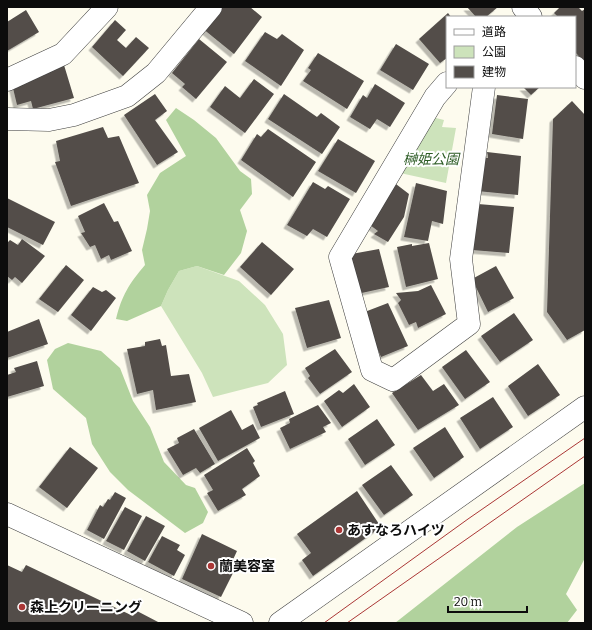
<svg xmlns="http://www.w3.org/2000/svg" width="592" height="630" font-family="Bitter,'Noto Sans JP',serif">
  <defs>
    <filter id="shadow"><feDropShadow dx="-3.5" dy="3.5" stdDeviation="0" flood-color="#0004"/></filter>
  </defs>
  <rect width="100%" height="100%" fill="#fdfbee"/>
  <path fill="#cde3bb" d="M 432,117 L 444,120 L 442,127 L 456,128 L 446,183 L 400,173 Z
    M 197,266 L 239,281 L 265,305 L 283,334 L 287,365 L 268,383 L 213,397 L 202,373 L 161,306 L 168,290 L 179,271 Z"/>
  <path fill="#b1d29d" d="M 176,108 L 194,120 L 216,138 L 240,171 L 251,179 L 252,194 L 240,210 L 247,231 L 241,253 L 224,275 L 197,266 L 179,271 L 168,290 L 161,306 L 127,321 L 116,319 C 122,295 129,284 145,265 L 142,250 L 147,229 L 150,211 L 147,195 L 160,173 L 186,156 L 166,120 Z
    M 68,343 L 101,351 L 120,368 L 133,401 L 150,427 L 164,462 L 186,485 L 195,488 L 208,512 L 203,523 L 185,533 L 128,490 L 110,472 L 92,444 L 86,418 L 53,389 L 47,360 L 55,349 Z
    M 585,483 L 585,558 L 566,594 L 577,610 L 567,623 L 395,623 L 517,527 Z"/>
  <path fill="#534e4a" filter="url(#shadow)" d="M 219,7 L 250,7 L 262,17 L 234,54 L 202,28 Z
    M 467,7 L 498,7 L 486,17 L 476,17 Z
    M 560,7 L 578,7 L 582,11 L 585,9 L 585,63 L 575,52 L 575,17 L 558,17 L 554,13 Z
    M 26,10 L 39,32 L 7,51 L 7,22 Z
    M 448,13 L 451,17 L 447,17 L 447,58 L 440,63 L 419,39 Z
    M 115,20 L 126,30 L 117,40 L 126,48 L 136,37 L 149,48 L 123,76 L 92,47 Z
    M 265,32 L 277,39 L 282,34 L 304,50 L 281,86 L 245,61 Z
    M 199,39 L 227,62 L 196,99 L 182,87 L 185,84 L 172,73 Z
    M 396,44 L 429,64 L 413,90 L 380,70 Z
    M 318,53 L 364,81 L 347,109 L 303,81 L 311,70 L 308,68 Z
    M 64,65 L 74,98 L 33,109 L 31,101 L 17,105 L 12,84 Z
    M 254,79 L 274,94 L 245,133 L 210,107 L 225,86 L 240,98 Z
    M 375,84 L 405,103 L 390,127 L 377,119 L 370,129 L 350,117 L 363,95 L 367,98 Z
    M 523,87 L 540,87 L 531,95 Z
    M 155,94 L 167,111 L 155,120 L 178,152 L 157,165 L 124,115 Z
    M 284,94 L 317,117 L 321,113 L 340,127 L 322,154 L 268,119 Z
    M 497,95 L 528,99 L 523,139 L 492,134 Z
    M 572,101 L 585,115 L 585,330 L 567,340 L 547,312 L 553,119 Z
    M 103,127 L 108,138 L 119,136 L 139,183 L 71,206 L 55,162 L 60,161 L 56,141 Z
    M 268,129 L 316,162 L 293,197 L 241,160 L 257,134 L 261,137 Z
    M 338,139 L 375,161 L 356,193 L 318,171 Z
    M 487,152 L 521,156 L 518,195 L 477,191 L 482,158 L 488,158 Z
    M 392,181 L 409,194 L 404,217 L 388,242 L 374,234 L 378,231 L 366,222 Z
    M 313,182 L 325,189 L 328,186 L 350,199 L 327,237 L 313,229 L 307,236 L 287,225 Z
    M 416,183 L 447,191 L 443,224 L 432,221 L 428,241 L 404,237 Z
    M 7,198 L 55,222 L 43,245 L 7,227 Z
    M 104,203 L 114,222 L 118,221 L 132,251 L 111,260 L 109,255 L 101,259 L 95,245 L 90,247 L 81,233 L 85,232 L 78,216 Z
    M 478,204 L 514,207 L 509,253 L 472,250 Z
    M 22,239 L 45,256 L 22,283 L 15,277 L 12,280 L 7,276 L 7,243 L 10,240 L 18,245 Z
    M 262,242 L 294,269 L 271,295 L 240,267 Z
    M 429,243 L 438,279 L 406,287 L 397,247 L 412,244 L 412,246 Z
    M 379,249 L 389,287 L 357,294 L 346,255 Z
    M 66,265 L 84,280 L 58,312 L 39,299 Z
    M 496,266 L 514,298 L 488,312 L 472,279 Z
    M 431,285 L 446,314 L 418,328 L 416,322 L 409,325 L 398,303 L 401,300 L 396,293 L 418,291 Z
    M 93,287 L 102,292 L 106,290 L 116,298 L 91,331 L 71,315 Z
    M 329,300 L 341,338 L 307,348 L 295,308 Z
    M 388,303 L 408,346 L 381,357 L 362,313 Z
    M 514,313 L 533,340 L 500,362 L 481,336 Z
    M 39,319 L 48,344 L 7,358 L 7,332 Z
    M 160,339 L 162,346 L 166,345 L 171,376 L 189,374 L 196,402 L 156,410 L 153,390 L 137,394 L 127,349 L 145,346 L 145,342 Z
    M 335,349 L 352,372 L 320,394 L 308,378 L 310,376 L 305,368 Z
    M 466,350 L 490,382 L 465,399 L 442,367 Z
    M 37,361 L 44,386 L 7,397 L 7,375 L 16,372 L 14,368 Z
    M 538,364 L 560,395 L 528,416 L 508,386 Z
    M 421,375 L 433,391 L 444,384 L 459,405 L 418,430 L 392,393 Z
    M 354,384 L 370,407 L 342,427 L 324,401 L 339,390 L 343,393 Z
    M 285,391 L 294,414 L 261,427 L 253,407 L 258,405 L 257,403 Z
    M 493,397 L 513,427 L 480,449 L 460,418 Z
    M 318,405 L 331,423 L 323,427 L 326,432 L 290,449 L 280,428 L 290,423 L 289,419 Z
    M 231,410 L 242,430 L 253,424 L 260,438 L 218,461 L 199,428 Z
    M 377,419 L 395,445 L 365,465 L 348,439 Z
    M 445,427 L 464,457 L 434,478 L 413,448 Z
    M 194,429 L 215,464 L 200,473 L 196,468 L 183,475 L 167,449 L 179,443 L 177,438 Z
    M 70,447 L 98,468 L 67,508 L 39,487 Z
    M 247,448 L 255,461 L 253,463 L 260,476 L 242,489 L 246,495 L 218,511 L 207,493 L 213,490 L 204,475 Z
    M 391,465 L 413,495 L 384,515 L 362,485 Z
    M 357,491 L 381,527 L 313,576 L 302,560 L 311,553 L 297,534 Z
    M 115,492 L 126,498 L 104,539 L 87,530 L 100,505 L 103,507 L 108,499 L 110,500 Z
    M 125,507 L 142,516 L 124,550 L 106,541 Z
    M 146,516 L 165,526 L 145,561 L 127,551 Z
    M 202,534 L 237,551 L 231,564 L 236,567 L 221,597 L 182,579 Z
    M 162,536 L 180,545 L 177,550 L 185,555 L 174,576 L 148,562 Z
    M 7,565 L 22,572 L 26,565 L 133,616 L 137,611 L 160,623 L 7,623 Z"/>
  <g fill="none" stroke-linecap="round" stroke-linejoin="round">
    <g stroke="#3f3f3f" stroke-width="23">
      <path id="minor" d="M 523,7 L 531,17
        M 575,67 L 585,78
        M 7,80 L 63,54 L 107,7
        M 447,83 L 435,97 L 340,257 L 372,370 L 393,380 L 469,324 L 461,259 L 484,87
        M 7,119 L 49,120 L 74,115 L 127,96 L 156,73 L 211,7
        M 7,514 L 242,623
        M 280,623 L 585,407"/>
    </g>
    <use href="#minor" stroke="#fff" stroke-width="22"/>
    <path stroke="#ab3736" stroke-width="1" d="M 324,623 L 468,519 L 585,438
      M 347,623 L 585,456"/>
  </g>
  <g fill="#ab3736" stroke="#fff" stroke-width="1.5">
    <circle cx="339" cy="530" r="4"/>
    <circle cx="211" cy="566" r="4"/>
    <circle cx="22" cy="607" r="4"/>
  </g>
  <g text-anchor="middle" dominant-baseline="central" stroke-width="4" stroke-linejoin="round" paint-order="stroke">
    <g font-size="14" font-style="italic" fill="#2d5c25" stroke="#fff">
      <text x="431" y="159">榊姫公園</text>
    </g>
    <g font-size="14" font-weight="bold" fill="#0c0c0c" stroke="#fff" text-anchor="start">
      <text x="347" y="530">あすなろハイツ</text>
      <text x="219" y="566">蘭美容室</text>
      <text x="30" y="607">森上クリーニング</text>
    </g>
  </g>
  <rect width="592" height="630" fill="none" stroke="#0c0c0c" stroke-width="16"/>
  <rect x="446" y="16" width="130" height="72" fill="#ffffff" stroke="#9e9e9e"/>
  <rect x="454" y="29" width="20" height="6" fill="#ffffff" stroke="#9e9e9e"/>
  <text x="482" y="36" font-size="12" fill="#0c0c0c">道路</text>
  <rect x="454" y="46" width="20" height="12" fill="#cde3bb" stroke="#9e9e9e"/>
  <text x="482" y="56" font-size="12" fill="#0c0c0c">公園</text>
  <rect x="454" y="66" width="20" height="12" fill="#534e4a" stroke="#9e9e9e"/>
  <text x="482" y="76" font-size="12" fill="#0c0c0c">建物</text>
  <path d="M448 606v6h79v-6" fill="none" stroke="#0c0c0c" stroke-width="2"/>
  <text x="454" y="606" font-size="12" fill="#0c0c0c" stroke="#ffffff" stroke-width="3" paint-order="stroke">20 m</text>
</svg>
